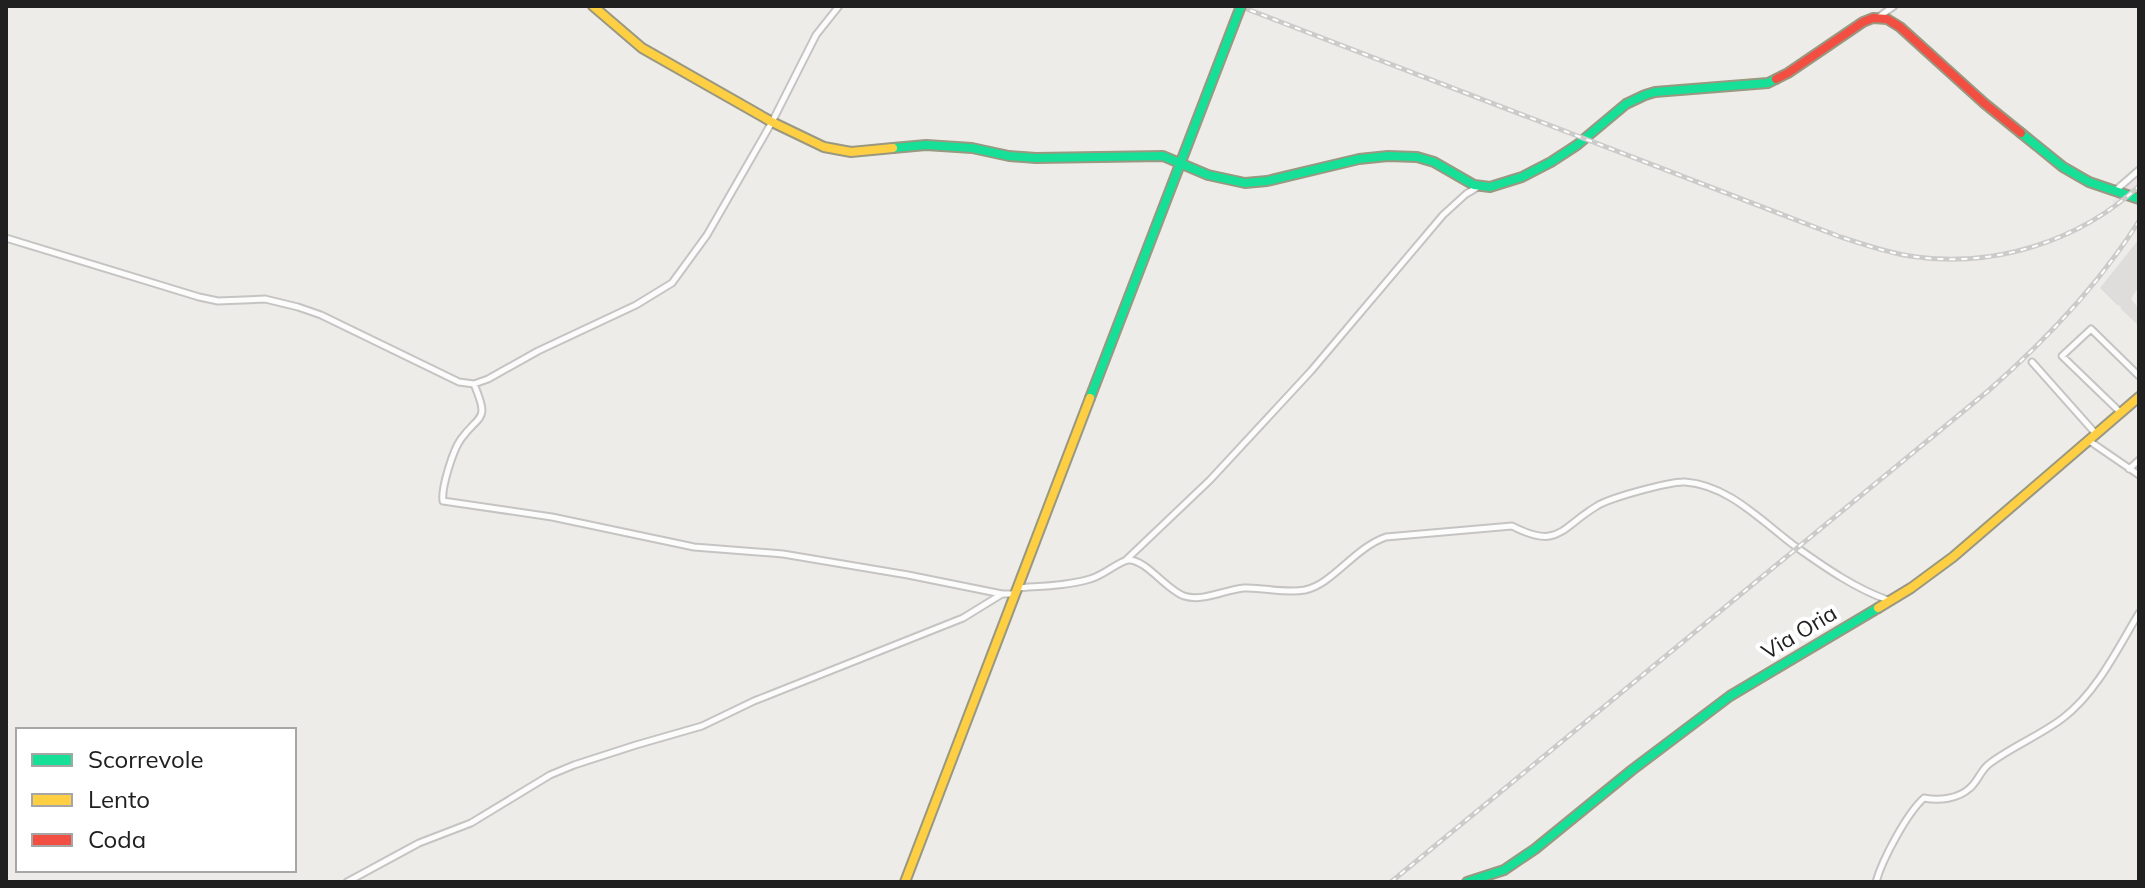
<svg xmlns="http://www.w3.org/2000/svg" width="2145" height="888" font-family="Mulish,sans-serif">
  <rect width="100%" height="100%" fill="#eeece9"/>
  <path fill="#ebe2e8" d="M 2139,173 L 2139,202 L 2129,199 L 2118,207 L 2112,201 L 2125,192 L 2126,185 Z"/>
  <path fill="#dedddc" d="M 2139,239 L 2139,286 L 2131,299 L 2139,309 L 2139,326 L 2121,309 L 2120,305 L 2118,306 L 2100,288 Z"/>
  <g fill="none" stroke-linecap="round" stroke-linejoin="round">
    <g stroke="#c5c4c3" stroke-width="9">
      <path id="street" d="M 1880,16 L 1894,6
        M 2116,190 L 2139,170
        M 6,238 L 199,297 L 218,301 L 265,299 L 298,307 L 321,315 L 459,382 L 474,384 L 488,379 L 538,351 L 636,305 L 672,283 L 707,235 L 772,122 L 816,35 L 839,6
        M 2032,362 L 2096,434
        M 474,384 C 490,422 480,413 461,439 C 453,450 441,488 443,501 L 552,517 L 694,547 L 783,554 L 908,575 L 1002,594 L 1015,594
        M 2120,412 L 2062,356 L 2091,329 L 2139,376
        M 2088,440 L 2139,475
        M 2129,469 L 2139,460
        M 1126,560 L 1210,480 L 1311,371 L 1443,215 L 1466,194 L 1478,187
        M 1017,588 C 1041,586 1067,586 1090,579 C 1103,576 1119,561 1128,560 C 1146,559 1166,590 1184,596 C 1203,602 1224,590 1244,588 C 1264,587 1284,594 1305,590 C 1333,584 1354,548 1386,537 L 1512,526 C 1559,550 1560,528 1597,506 C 1609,498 1671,481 1685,482 C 1730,485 1764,524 1799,549 C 1826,568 1856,589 1888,600
        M 347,882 L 419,843 L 471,823 L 550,775 L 574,765 L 636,745 L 702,726 L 754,701 L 963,618 L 1002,594
        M 1876,882 C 1882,860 1907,813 1924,798 C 1939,801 1958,799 1970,788 C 1978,781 1981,770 1989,764 C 2011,747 2041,735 2063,718 C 2097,692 2118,648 2139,613"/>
    </g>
    <g stroke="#999880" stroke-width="12">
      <path id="fast" d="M 2021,133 L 2063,167 L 2089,182 L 2139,199
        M 893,148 L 926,145 L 972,148 L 1009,156 L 1036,158 L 1163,156 L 1208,175 L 1245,183 L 1267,181 L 1359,159 L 1388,156 L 1417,157 L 1434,162 L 1474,185 L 1490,187 L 1522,177 L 1551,162 L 1577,145 L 1626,104 L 1645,95 L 1655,92 L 1768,83 L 1776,79
        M 1090,398 L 1234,24
        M 1467,882 L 1504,870 L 1535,849 L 1632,770 L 1730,696 L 1878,608"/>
    </g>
    <g stroke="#999880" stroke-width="12">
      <path id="slow" d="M 593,6 L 642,48 L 772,122 L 824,147 L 851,152 L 893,148
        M 1878,608 L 1911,588 L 1953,557 L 2139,397
        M 905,882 L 1090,398"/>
    </g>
    <g stroke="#999880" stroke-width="12">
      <path id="jam" d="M 1776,79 L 1788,73 L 1863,22 L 1873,18 L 1887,19 L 1900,27 L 1984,103 L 2021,133"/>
    </g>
    <use href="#street" stroke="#fcfcfc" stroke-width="5"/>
    <use href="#fast" stroke="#16e098" stroke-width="8"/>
    <use href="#slow" stroke="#ffcf43" stroke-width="8"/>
    <use href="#jam" stroke="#f24e42" stroke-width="8"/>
    <g stroke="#cbcbca" stroke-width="5">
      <path id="rail" d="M 1239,6 L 1838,236 C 1862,244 1885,252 1910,256 C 1991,269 2079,242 2139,186
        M 1391,882 L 1988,391 C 2045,341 2098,286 2139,221"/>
    </g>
    <use href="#rail" stroke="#fff" stroke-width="2" stroke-dasharray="6" stroke-linecap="butt"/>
    <g stroke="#999880" stroke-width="12" stroke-linecap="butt">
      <path id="fast-bridge" d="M 1234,24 L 1241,6"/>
    </g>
    <use href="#fast-bridge" stroke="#16e098" stroke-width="8"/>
  </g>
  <g text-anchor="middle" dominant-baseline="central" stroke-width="8" stroke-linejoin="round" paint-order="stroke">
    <g font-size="22" fill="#202020" stroke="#fff">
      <text transform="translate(1799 632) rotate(-31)">Via Oria</text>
    </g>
  </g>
  <rect width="2145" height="888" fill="none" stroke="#202020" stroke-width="16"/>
  <rect x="16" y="728" width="280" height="144" fill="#ffffff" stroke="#a6a6a6" stroke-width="2"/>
  <rect x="32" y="754" width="40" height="12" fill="#16e098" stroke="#a6a6a6" stroke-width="2"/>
  <text x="88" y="768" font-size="24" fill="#202020">Scorrevole</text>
  <rect x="32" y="794" width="40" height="12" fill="#ffcf43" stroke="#a6a6a6" stroke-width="2"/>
  <text x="88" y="808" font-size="24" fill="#202020">Lento</text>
  <rect x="32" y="834" width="40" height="12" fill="#f24e42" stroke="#a6a6a6" stroke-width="2"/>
  <text x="88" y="848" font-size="24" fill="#202020">Coda</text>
</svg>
